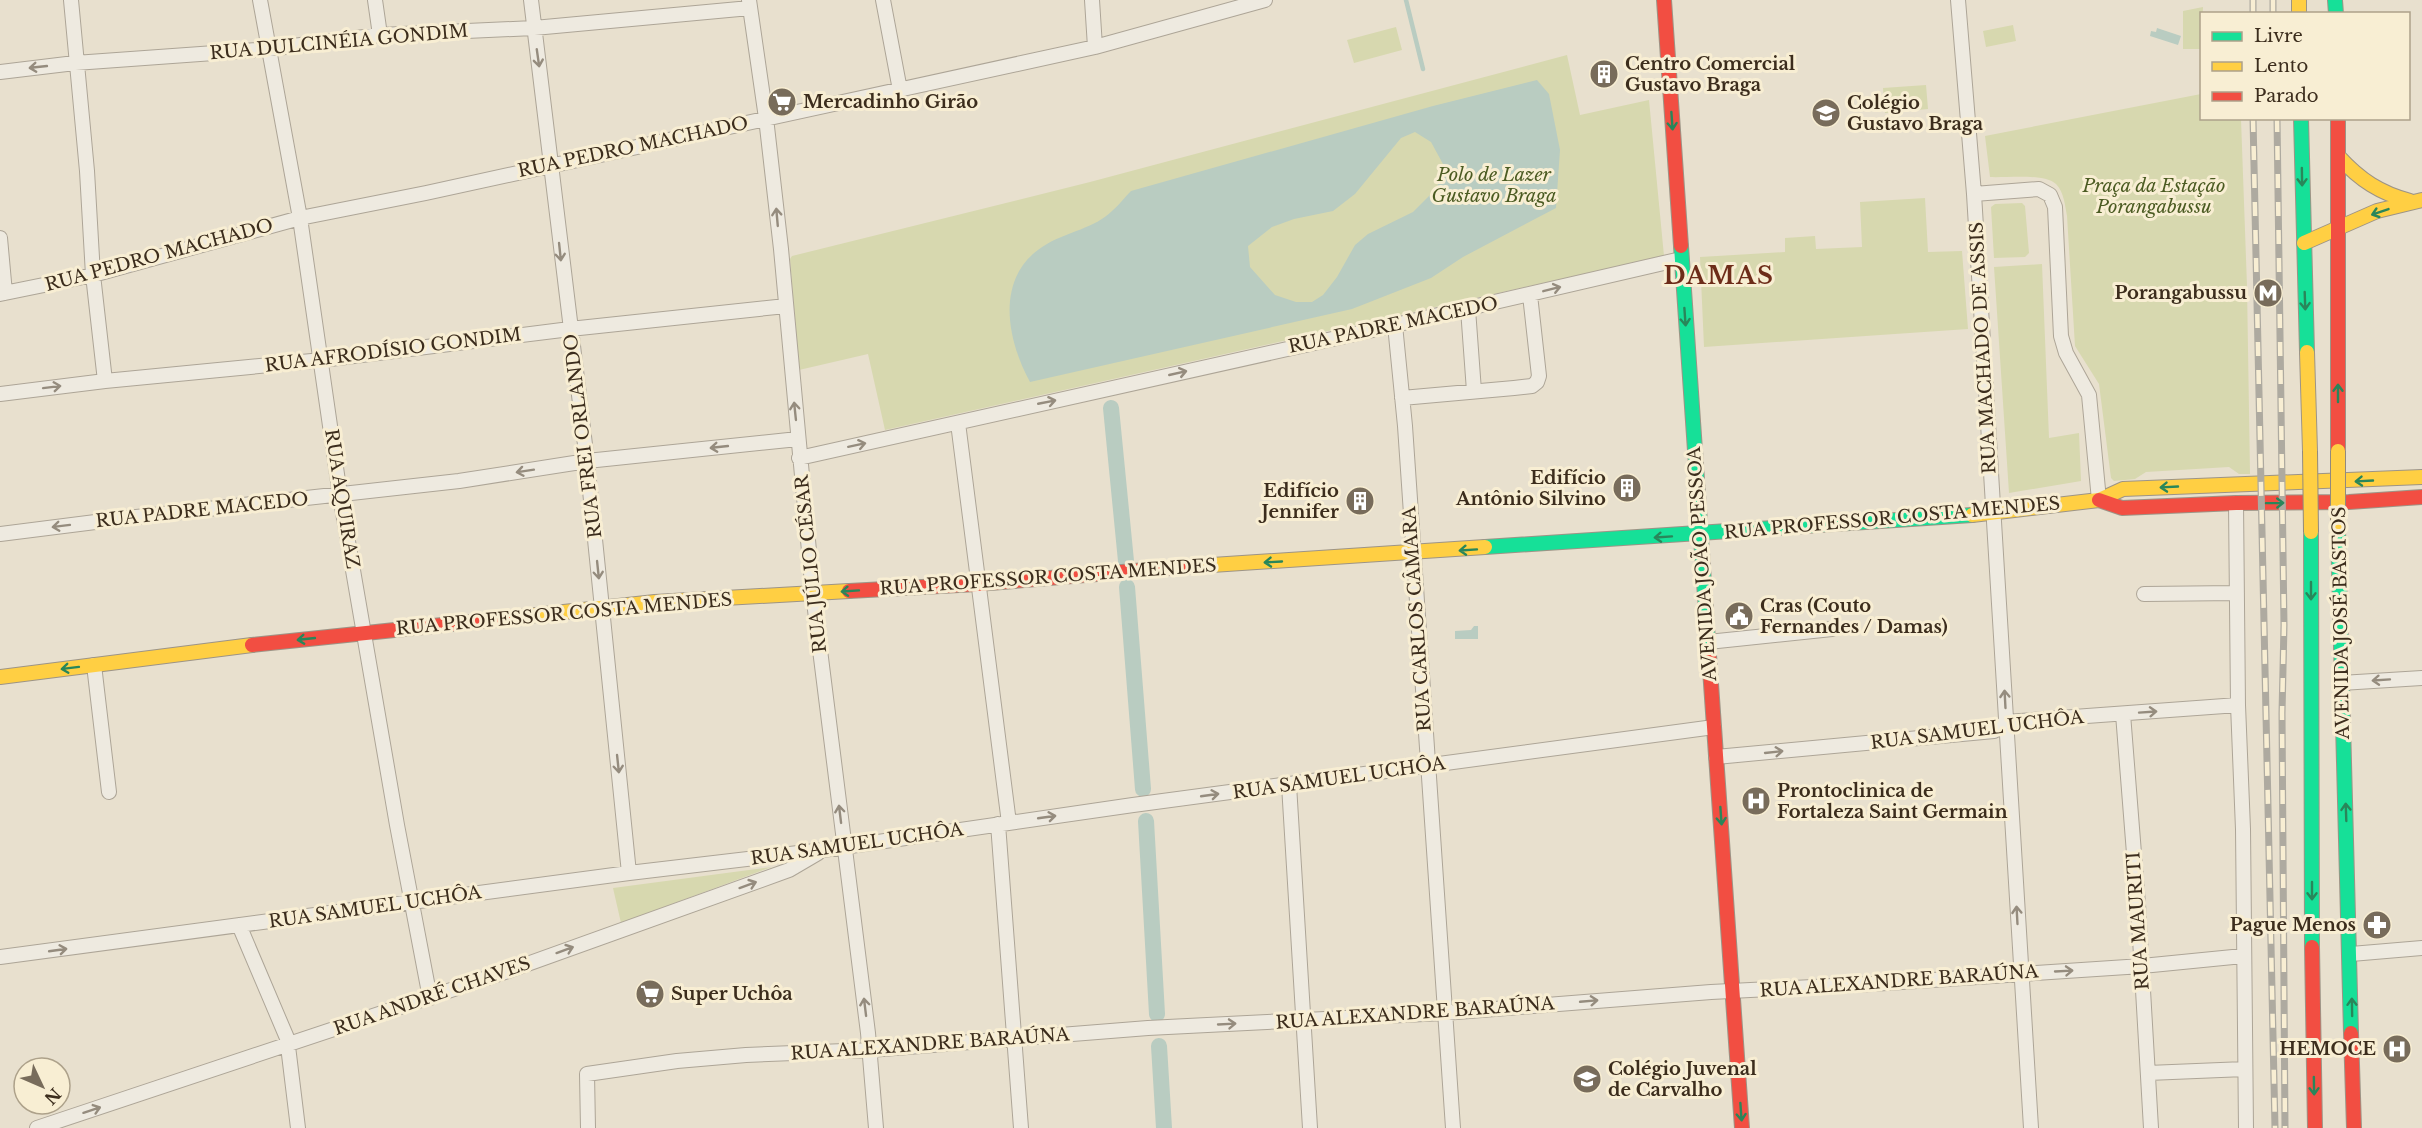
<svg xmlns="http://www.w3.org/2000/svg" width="2422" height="1128" font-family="'Libre Baskerville',serif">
  <rect width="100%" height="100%" fill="#e8e0ce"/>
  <path fill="#d7d8af" d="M 2203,7 L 2201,49 L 2183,49 L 2183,11 Z
    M 2013,25 L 2016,41 L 1986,47 L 1983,31 Z
    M 1396,27 L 1402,50 L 1354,63 L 1347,40 Z
    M 1567,55 L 1580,115 L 1649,100 L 1664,256 L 885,430 L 868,354 L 799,370 L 790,259 L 792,256 L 1090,182 Z
    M 1926,85 L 1928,109 L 1885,113 L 1883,88 Z
    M 2201,94 L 2202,118 L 2241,119 L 2247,286 L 2250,474 L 2239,474 L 2229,467 L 2146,472 L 2135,479 L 2114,481 L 2111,478 L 2099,384 L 2075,346 L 2067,216 C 2065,206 2064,192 2056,184 C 2044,173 2006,178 1990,177 L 1985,136 Z
    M 1925,198 L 1928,252 L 1962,251 L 1968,329 L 1704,347 L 1700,257 L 1785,252 L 1785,238 L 1815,236 L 1816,249 L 1862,247 L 1860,202 Z
    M 2022,203 L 2025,206 L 2029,253 L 2025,257 L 1994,258 L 1991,207 L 1995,204 Z
    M 2042,264 L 2049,438 L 2079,433 L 2081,481 L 2009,493 L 1994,267 Z
    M 772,867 L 769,868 L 621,923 L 613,888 Z"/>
  <path fill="#b9ccc1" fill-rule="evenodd" d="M 2157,28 L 2181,36 L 2178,45 L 2150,36 L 2151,31 L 2156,32 Z
    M 1537,80 L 1549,94 L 1560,150 L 1556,208 L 1463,257 L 1431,278 L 1352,309 L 1030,382 C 1006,338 994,274 1047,244 C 1067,232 1095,228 1112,211 C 1119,205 1125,197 1131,191 L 1433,106 ZM 1415,132 L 1431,142 L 1443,164 L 1437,188 L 1413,212 L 1368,234 L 1355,245 L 1337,277 L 1323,295 L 1312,302 L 1296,302 L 1275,295 L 1250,267 L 1248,246 L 1272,227 L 1294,219 L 1333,211 L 1355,194 L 1401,138 Z
    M 1474,626 L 1478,626 L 1478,639 L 1455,639 L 1455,631 L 1471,630 Z"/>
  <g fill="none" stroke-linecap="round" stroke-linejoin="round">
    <path stroke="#b9ccc1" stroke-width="4.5" d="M 1406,0 L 1423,69"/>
    <path stroke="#b9ccc1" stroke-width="16" d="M 1111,408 L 1126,561
      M 1127,587 L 1143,789
      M 1146,821 L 1157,1014
      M 1159,1046 L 1164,1128"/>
    <g stroke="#ada597" stroke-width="16">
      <path id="street" d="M 71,0 L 87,171 L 93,275 L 105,381
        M 260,0 L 300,218 L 340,495 L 397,825 L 430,998
        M 375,0 L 380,35
        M 531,0 L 587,461 L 629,873
        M 749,0 L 766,118 L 781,249 L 813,594 L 868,1033 L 876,1128
        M 883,0 L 900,90
        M 1092,0 L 1095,47
        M 1958,0 L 1974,194 L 2031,1128
        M 0,72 L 75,63 L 269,49 L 380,35 L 534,28 L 750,8
        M 1974,194 L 2039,189 L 2050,195 L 2055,207 L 2061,336 L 2066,353 L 2089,395 L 2099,500
        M 0,238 L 5,293
        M 0,294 L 93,275 L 300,218 L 426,193 L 1095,47 L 1265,0
        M 1468,309 L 1474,391
        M 1395,325 L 1405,426 L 1453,1128
        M 0,394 L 105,381 L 322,360 L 570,329 L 786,306
        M 1402,398 L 1514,388 L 1532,386 L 1537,382 L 1539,376 L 1530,295
        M 958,423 L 1009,823
        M 799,458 L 1395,325 L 1681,259
        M 2236,503 L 2238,705 L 2243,829 L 2246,1128
        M 0,534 L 127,518 L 459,481 L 587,461 L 798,439
        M 2144,594 L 2237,593
        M 1708,642 L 1832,629
        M 94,665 L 109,792
        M 2341,683 L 2422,678
        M 2123,714 L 2138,904 L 2151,1128
        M 1716,757 L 1994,731 L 2006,722 L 2238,705
        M 1289,785 L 1310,1128
        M 998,824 L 1021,1128
        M 239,925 L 287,1038 L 298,1128
        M 2351,954 L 2422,948
        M 0,957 L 629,873 L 823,850 L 1133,805 L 1714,727
        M 2148,1073 L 2245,1069
        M 37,1128 L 508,971 L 789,870 L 818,853
        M 588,1128 L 587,1074 L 677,1061 L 746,1055 L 870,1050 L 1148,1028 L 1444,1013 L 1711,992 L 1872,984 L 2142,966 L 2243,956"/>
    </g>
    <g stroke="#9d9486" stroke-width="16">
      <path id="fast" d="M 2335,0 L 2336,14
        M 2301,118 L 2307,352
        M 1681,246 L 1709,655
        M 2338,530 L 2351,1033
        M 2311,532 L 2312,947
        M 1485,547 L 1972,515"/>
    </g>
    <g stroke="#9d9486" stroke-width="16">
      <path id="slow" d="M 2299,0 L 2299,14
        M 2339,157 C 2360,180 2380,193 2410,201
        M 2304,243 L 2377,211 L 2422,200
        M 2307,352 L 2310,451
        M 1972,515 L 2099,500 L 2123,489 L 2422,477
        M 1182,567 L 1485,547
        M 509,618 L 655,602 L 849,591
        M 0,677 L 252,645"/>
    </g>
    <g stroke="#9d9486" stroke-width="16">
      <path id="jam" d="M 1664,0 L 1681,246
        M 2338,118 L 2338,451
        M 2099,500 L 2122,508 L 2236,503 L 2349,502 L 2422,497
        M 849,591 L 977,584 L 1182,567
        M 252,645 L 509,618
        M 1709,655 L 1742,1128
        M 2312,947 L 2315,1128
        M 2351,1033 L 2354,1128"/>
    </g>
    <use href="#street" stroke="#eeeae0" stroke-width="14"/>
    <use href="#fast" stroke="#16e098" stroke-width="14"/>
    <use href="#slow" stroke="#ffcf43" stroke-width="14"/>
    <use href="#jam" stroke="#f24e42" stroke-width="14"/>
    <g stroke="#aeaaa0" stroke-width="7">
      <path id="rail" d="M 2273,0 L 2273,14
        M 2253,14 L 2253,0
        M 2253,118 L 2275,1128
        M 2277,118 L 2284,625 L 2282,713 L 2285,1128"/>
    </g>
    <use href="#rail" stroke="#f8eed3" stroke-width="4.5" stroke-dasharray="14" stroke-linecap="butt"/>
    <g stroke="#928a7d" stroke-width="16" stroke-linecap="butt">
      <path id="slow-bridge" d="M 2310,451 L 2311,532
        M 2338,451 L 2338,530"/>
    </g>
    <use href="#slow-bridge" stroke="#ffcf43" stroke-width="14"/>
  </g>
  <defs><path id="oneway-shaft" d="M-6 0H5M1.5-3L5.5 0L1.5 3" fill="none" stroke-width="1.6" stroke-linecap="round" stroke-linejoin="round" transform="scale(1.5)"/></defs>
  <g stroke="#958c7e">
    <use href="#oneway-shaft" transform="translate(538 58) rotate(82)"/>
    <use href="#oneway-shaft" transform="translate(38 67) rotate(174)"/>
    <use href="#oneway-shaft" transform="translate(777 217) rotate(-95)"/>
    <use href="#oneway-shaft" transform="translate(560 252) rotate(84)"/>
    <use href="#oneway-shaft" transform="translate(1552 289) rotate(-14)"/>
    <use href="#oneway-shaft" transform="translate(1178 373) rotate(-13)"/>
    <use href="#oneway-shaft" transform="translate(52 387) rotate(-7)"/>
    <use href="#oneway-shaft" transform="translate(1047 402) rotate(-11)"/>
    <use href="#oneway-shaft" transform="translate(795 411) rotate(-96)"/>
    <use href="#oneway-shaft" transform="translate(857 445) rotate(-12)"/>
    <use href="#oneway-shaft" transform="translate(719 447) rotate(174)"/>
    <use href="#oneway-shaft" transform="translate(525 471) rotate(171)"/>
    <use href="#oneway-shaft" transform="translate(61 526) rotate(173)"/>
    <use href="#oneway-shaft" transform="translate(598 570) rotate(84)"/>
    <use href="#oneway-shaft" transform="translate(2381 680) rotate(176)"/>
    <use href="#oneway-shaft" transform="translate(2005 699) rotate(-93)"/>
    <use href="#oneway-shaft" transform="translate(2148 712) rotate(-4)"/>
    <use href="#oneway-shaft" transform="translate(1774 752) rotate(-6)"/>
    <use href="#oneway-shaft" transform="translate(618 764) rotate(84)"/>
    <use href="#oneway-shaft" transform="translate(1210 795) rotate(-8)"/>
    <use href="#oneway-shaft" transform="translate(840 814) rotate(-97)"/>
    <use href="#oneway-shaft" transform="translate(1047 817) rotate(-8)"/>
    <use href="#oneway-shaft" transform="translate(748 885) rotate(-20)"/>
    <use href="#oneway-shaft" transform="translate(2017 915) rotate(-93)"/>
    <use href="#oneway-shaft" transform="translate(58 950) rotate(-8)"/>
    <use href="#oneway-shaft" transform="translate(565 950) rotate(-20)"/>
    <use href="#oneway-shaft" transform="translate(2064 971) rotate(-3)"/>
    <use href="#oneway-shaft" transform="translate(1589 1001) rotate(-5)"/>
    <use href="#oneway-shaft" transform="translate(865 1007) rotate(-97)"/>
    <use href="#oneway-shaft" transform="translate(1227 1024) rotate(-3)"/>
    <use href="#oneway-shaft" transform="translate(92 1110) rotate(-18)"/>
  </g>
  <g stroke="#29865a">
    <use href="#oneway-shaft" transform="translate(1672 121) rotate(86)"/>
    <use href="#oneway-shaft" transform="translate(2302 177) rotate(89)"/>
    <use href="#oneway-shaft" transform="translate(2380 212) rotate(161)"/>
    <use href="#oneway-shaft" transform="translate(2305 301) rotate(88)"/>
    <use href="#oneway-shaft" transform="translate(1685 317) rotate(86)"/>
    <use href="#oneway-shaft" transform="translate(2338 393) rotate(-90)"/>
    <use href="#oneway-shaft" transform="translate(2364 481) rotate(177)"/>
    <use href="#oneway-shaft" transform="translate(2169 487) rotate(177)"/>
    <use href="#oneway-shaft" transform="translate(2275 503) rotate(-1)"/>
    <use href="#oneway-shaft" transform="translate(1663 537) rotate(176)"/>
    <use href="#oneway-shaft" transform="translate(1468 550) rotate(176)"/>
    <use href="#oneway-shaft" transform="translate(1273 562) rotate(177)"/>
    <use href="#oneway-shaft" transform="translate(850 591) rotate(176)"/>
    <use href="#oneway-shaft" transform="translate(2311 591) rotate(90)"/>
    <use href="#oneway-shaft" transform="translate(306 639) rotate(174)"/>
    <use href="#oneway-shaft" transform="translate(70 668) rotate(173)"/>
    <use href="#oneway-shaft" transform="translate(2346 812) rotate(-92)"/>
    <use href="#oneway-shaft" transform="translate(1721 816) rotate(86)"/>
    <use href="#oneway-shaft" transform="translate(2312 891) rotate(90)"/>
    <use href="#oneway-shaft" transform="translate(2352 1007) rotate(-91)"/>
    <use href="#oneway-shaft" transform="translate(2314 1086) rotate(89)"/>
    <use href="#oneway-shaft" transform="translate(1741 1112) rotate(86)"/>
  </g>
  <defs>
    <g id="building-disc" transform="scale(1.5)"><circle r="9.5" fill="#786c5b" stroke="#f8eed3"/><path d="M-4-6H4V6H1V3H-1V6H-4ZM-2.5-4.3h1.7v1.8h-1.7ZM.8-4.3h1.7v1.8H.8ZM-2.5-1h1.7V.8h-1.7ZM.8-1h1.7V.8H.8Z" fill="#fff"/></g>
    <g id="supermarket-disc" transform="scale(1.5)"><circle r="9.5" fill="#786c5b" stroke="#f8eed3"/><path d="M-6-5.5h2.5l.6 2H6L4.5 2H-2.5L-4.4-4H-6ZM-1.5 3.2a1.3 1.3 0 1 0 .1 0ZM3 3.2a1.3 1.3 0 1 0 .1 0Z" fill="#fff"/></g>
    <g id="school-disc" transform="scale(1.5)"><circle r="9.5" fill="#786c5b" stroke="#f8eed3"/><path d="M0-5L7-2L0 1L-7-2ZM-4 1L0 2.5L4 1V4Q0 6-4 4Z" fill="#fff"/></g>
    <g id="metro-disc" transform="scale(1.5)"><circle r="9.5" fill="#786c5b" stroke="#f8eed3"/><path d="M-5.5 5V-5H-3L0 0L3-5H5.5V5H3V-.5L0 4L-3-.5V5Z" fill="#fff"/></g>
    <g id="civic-disc" transform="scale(1.5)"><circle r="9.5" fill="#786c5b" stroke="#f8eed3"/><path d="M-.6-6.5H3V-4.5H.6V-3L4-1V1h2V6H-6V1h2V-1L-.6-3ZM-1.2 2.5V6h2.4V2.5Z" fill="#fff"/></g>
    <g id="hospital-disc" transform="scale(1.5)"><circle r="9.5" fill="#786c5b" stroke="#f8eed3"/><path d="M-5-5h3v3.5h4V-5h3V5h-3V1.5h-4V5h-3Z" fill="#fff"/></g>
    <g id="pharmacy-disc" transform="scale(1.5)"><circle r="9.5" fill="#786c5b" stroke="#f8eed3"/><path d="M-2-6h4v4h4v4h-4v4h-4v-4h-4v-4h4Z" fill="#fff"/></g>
  </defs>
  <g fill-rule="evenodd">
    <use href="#building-disc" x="1604" y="74"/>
    <use href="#supermarket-disc" x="782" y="102"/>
    <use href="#school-disc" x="1826" y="113"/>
    <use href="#metro-disc" x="2268" y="293"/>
    <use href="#building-disc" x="1627" y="488"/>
    <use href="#building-disc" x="1360" y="501"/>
    <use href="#civic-disc" x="1739" y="616"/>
    <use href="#hospital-disc" x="1756" y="801"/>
    <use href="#pharmacy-disc" x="2377" y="925"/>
    <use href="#supermarket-disc" x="650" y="994"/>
    <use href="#hospital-disc" x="2397" y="1049"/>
    <use href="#school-disc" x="1587" y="1079"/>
  </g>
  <g text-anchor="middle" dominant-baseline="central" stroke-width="6" stroke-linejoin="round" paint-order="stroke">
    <g font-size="18" fill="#3c2d1d" stroke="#f8eed3">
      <text transform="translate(339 42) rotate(-5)">RUA DULCINÉIA GONDIM</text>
      <text transform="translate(633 147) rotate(-12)">RUA PEDRO MACHADO</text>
      <text transform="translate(159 255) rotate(-15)">RUA PEDRO MACHADO</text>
      <text transform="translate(1393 325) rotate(-12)">RUA PADRE MACEDO</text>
      <text transform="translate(1983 348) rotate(-93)">RUA MACHADO DE ASSIS</text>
      <text transform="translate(393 350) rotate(-7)">RUA AFRODÍSIO GONDIM</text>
      <text transform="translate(583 436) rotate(-97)">RUA FREI ORLANDO</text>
      <text transform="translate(342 499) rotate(81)">RUA AQUIRAZ</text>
      <text transform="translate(202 510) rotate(-6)">RUA PADRE MACEDO</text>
      <text transform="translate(1892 518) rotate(-5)">RUA PROFESSOR COSTA MENDES</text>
      <text transform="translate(811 564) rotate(-96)">RUA JÚLIO CÉSAR</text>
      <text transform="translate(1702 564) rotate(-94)">AVENIDA JOÃO PESSOA</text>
      <text transform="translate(1048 577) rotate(-4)">RUA PROFESSOR COSTA MENDES</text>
      <text transform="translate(564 614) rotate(-5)">RUA PROFESSOR COSTA MENDES</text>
      <text transform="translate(1417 619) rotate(-94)">RUA CARLOS CÂMARA</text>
      <text transform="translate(2341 623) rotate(-91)">AVENIDA JOSÉ BASTOS</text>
      <text transform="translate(1977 730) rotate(-7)">RUA SAMUEL UCHÔA</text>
      <text transform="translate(1339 778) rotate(-8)">RUA SAMUEL UCHÔA</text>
      <text transform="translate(857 844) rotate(-8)">RUA SAMUEL UCHÔA</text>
      <text transform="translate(375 907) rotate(-8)">RUA SAMUEL UCHÔA</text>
      <text transform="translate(2138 921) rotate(-94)">RUA MAURITI</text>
      <text transform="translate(1899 981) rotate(-4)">RUA ALEXANDRE BARAÚNA</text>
      <text transform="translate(432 996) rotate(-19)">RUA ANDRÉ CHAVES</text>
      <text transform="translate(1415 1013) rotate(-4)">RUA ALEXANDRE BARAÚNA</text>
      <text transform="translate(930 1044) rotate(-4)">RUA ALEXANDRE BARAÚNA</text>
    </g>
    <g font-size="18" font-weight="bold" fill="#3c2d1d" stroke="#f8eed3" text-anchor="start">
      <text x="1625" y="64">Centro Comercial<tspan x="1625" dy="21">Gustavo Braga</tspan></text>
      <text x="803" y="102">Mercadinho Girão</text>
      <text x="1847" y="103">Colégio<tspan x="1847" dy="21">Gustavo Braga</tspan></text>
      <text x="2247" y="293" text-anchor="end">Porangabussu</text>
      <text x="1606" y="478" text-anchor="end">Edifício<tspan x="1606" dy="21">Antônio Silvino</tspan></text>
      <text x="1339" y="491" text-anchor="end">Edifício<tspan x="1339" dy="21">Jennifer</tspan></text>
      <text x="1760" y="606">Cras (Couto<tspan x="1760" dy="21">Fernandes / Damas)</tspan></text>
      <text x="1777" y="791">Prontoclinica de<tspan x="1777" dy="21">Fortaleza Saint Germain</tspan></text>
      <text x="2356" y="925" text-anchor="end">Pague Menos</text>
      <text x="671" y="994">Super Uchôa</text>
      <text x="2376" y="1049" text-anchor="end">HEMOCE</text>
      <text x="1608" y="1069">Colégio Juvenal<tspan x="1608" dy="21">de Carvalho</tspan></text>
    </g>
    <g font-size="18" font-style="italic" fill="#4b5b22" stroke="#f8eed3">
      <text x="1494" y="175">Polo de Lazer<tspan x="1494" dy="21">Gustavo Braga</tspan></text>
      <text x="2154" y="186">Praça da Estação<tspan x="2154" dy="21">Porangabussu</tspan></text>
    </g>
    <g font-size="24" font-weight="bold" letter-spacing="1.5" fill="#6d2c19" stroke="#f8eed3">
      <text x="1719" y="275">DAMAS</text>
    </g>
  </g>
  <rect x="2200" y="12" width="210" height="108" fill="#f8eed3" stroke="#ada18a" stroke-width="1.5"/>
  <rect x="2212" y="32" width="30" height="9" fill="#16e098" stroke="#ada18a" stroke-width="1.5"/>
  <text x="2254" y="42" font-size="18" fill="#3c2d1d">Livre</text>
  <rect x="2212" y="62" width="30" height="9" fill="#ffcf43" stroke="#ada18a" stroke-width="1.5"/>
  <text x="2254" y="72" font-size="18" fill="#3c2d1d">Lento</text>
  <rect x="2212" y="92" width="30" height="9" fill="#f24e42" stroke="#ada18a" stroke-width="1.5"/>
  <text x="2254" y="102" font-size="18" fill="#3c2d1d">Parado</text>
  <g transform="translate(42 1086) rotate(134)"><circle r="28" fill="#f8eed3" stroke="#ada18a" stroke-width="1.5"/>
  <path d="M0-4.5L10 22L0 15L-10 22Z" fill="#786c5b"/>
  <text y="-9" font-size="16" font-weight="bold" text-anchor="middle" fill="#3c2d1d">N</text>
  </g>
</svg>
